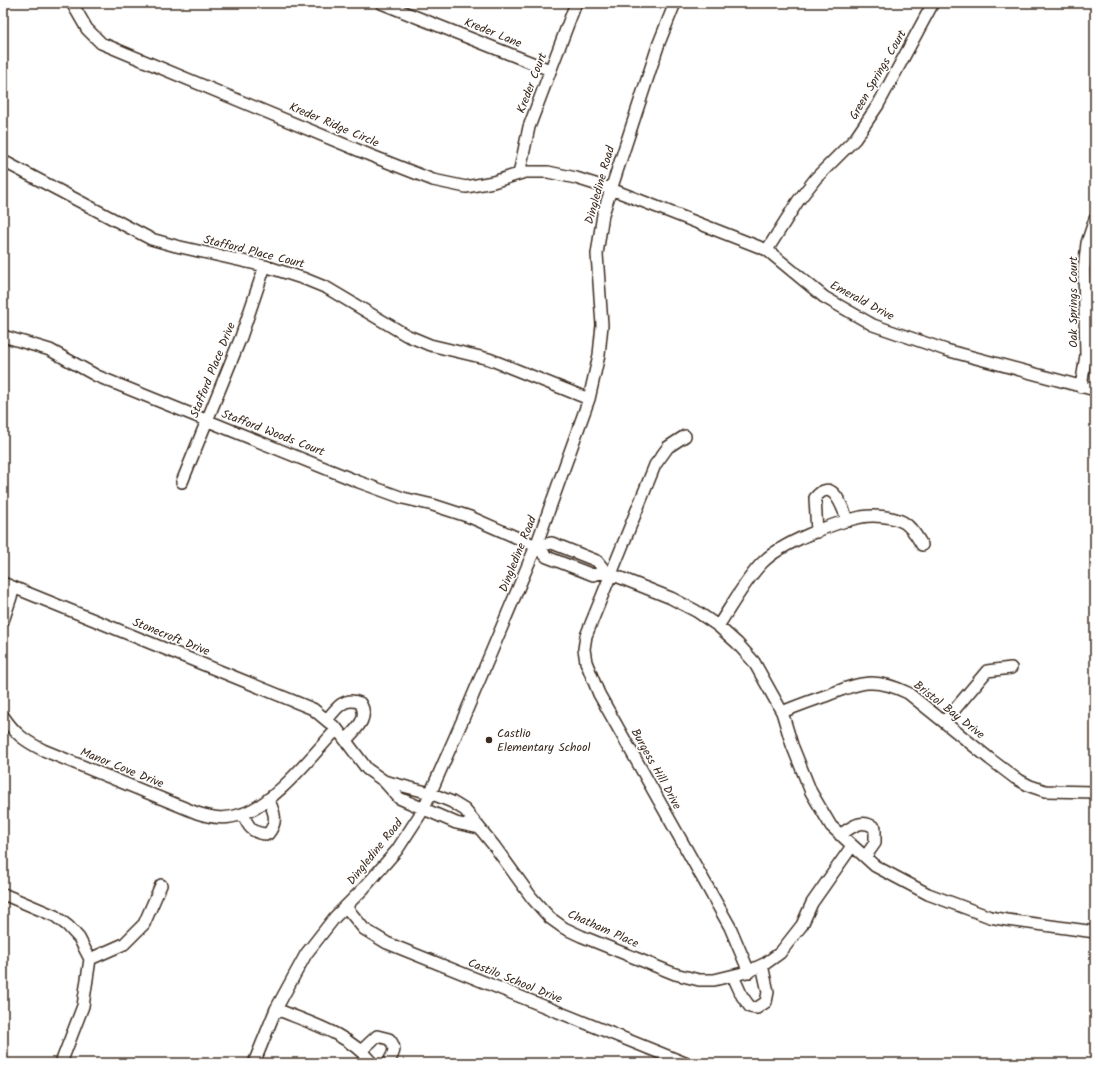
<svg xmlns="http://www.w3.org/2000/svg" width="1098" height="1066" font-family="Kalam,sans-serif">
  <rect width="100%" height="100%" fill="#fff"/>
  <filter id="ink" filterUnits="userSpaceOnUse"><feTurbulence type="fractalNoise" baseFrequency=".025" numOctaves="2"/><feDisplacementMap in="SourceGraphic" scale="8" xChannelSelector="R" yChannelSelector="G"/><feConvolveMatrix kernelMatrix="1 2 1 2 8 2 1 2 1" color-interpolation-filters="sRGB"/></filter>
  <g filter="url(#ink)">
    <g fill="none" stroke-linecap="round" stroke-linejoin="round">
      <g stroke="#3b2a1e" stroke-width="14">
        <path id="minor" d="M 72,3 L 87,29 L 101,43 L 372,156 L 433,180 L 466,187 L 493,182 L 525,172 L 548,172 L 576,178 L 611,189 L 767,250 L 824,297 L 873,325 L 946,350 L 1095,390
          M 381,3 L 550,70
          M 3,161 L 151,239 L 176,246 L 265,266 L 305,279 L 327,288 L 406,335 L 430,345 L 489,359 L 589,399
          M 519,174 L 529,127 L 576,3
          M 767,250 L 798,201 L 816,178 L 855,139 L 878,105 L 933,3
          M 3,336 L 50,350 L 97,376 L 359,482 L 403,498 L 433,505 L 470,517 L 536,546 L 547,557 L 593,575 L 606,572
          M 1081,387 L 1086,355 L 1084,270 L 1087,243 L 1095,219
          M 685,436 L 668,447 L 655,465 L 586,636 L 584,649 L 586,662 L 599,694 L 730,927 L 749,972
          M 182,482 L 241,337 L 265,266
          M 817,532 L 815,498 C 833,476 842,507 848,521
          M 536,546 L 552,543 L 597,561 L 606,572 L 671,598 L 696,611 L 718,626 L 737,643 L 754,662 L 782,712 L 792,745 L 811,792 L 831,826 L 875,866 L 928,894 L 990,917 L 1007,920 L 1095,932
          M 3,583 L 313,709 L 337,729 L 367,769 L 384,781 L 399,798 L 456,823 L 479,828
          M 3,621 L 14,588
          M 718,626 C 731,607 746,579 762,563 C 781,543 833,523 861,517 C 873,515 891,516 903,522 C 912,527 917,537 922,545
          M 782,712 C 797,706 813,700 828,695 C 861,682 875,677 908,693 L 990,759 L 1015,778 L 1030,786 L 1045,791 L 1095,792
          M 3,716 C 15,734 25,741 43,750 L 197,813 C 213,818 226,820 242,814 C 275,804 313,754 337,729
          M 327,720 C 336,708 345,696 360,703 C 370,718 356,729 346,740
          M 945,721 L 987,671 L 1011,668
          M 384,781 L 430,793 L 452,802 L 465,810 L 495,847 L 532,898 L 550,918 L 564,928 L 581,936 L 675,974 L 699,980 L 714,980 L 747,972 L 766,963 L 780,953 L 802,925 L 812,903 L 852,846
          M 243,814 C 248,827 253,834 268,834 C 278,822 275,813 268,799
          M 840,835 C 852,827 861,818 875,828 L 875,843 L 865,857
          M 3,894 L 55,916 L 68,926 L 79,938 L 90,959 L 83,1006 L 61,1063
          M 346,907 L 364,929 L 387,943 L 685,1063
          M 90,959 L 124,944 L 144,924 L 161,885
          M 733,976 L 742,996 L 750,1007 L 757,1008 L 766,1002 L 768,992 L 762,965
          M 276,1009 C 310,1023 348,1033 372,1063
          M 362,1050 L 377,1036 L 389,1039 C 397,1048 394,1053 388,1063
          M 254,1063 L 276,1009 L 306,954 L 335,917 L 364,888 L 397,850 L 423,810 L 463,719 L 536,546 L 589,399 L 599,355 L 602,325 L 597,254 L 603,214 L 659,43 L 675,3"/>
      </g>
      <use href="#minor" stroke="#fff" stroke-width="11"/>
    </g>
  </g>
  <circle fill="#3b2a1e" stroke="#fff" stroke-width="1.5" cx="489" cy="740" r="4"/>
  <g text-anchor="middle" dominant-baseline="central" stroke-width="3.5" stroke-linejoin="round" paint-order="stroke">
    <g font-size="12" fill="#3b2a1e" stroke="#fff">
      <text transform="translate(493 33) rotate(22)">Kreder Lane</text>
      <text transform="translate(878 75) rotate(-60)">Green Springs Court</text>
      <text transform="translate(532 83) rotate(-69)">Kreder Court</text>
      <text transform="translate(334 125) rotate(23)">Kreder Ridge Circle</text>
      <text transform="translate(600 185) rotate(-74)">Dingledine Road</text>
      <text transform="translate(254 252) rotate(14)">Stafford Place Court</text>
      <text transform="translate(862 301) rotate(28)">Emerald Drive</text>
      <text transform="translate(1073 302) rotate(-90)">Oak Springs Court</text>
      <text transform="translate(213 370) rotate(-68)">Stafford Place Drive</text>
      <text transform="translate(273 433) rotate(21)">Stafford Woods Court</text>
      <text transform="translate(518 554) rotate(-68)">Dingledine Road</text>
      <text transform="translate(171 637) rotate(22)">Stonecroft Drive</text>
      <text transform="translate(949 710) rotate(38)">Bristol Bay Drive</text>
      <text transform="translate(122 768) rotate(22)">Manor Cove Drive</text>
      <text transform="translate(656 769) rotate(61)">Burgess Hill Drive</text>
      <text transform="translate(375 852) rotate(-51)">Dingledine Road</text>
      <text transform="translate(603 929) rotate(24)">Chatham Place</text>
      <text transform="translate(515 981) rotate(22)">Castilo School Drive</text>
    </g>
    <g font-size="12" fill="#3b2a1e" stroke="#fff" text-anchor="start">
      <text x="497" y="733">Castlio<tspan x="497" dy="14">Elementary School</tspan></text>
    </g>
  </g>
  <rect width="1098" height="1066" fill="none" stroke="#fff" stroke-width="16"/>
  <rect x="8" y="8" width="1082" height="1050" fill="none" stroke="#3b2a1e" stroke-width="1.5" filter="url(#ink)"/>
</svg>
